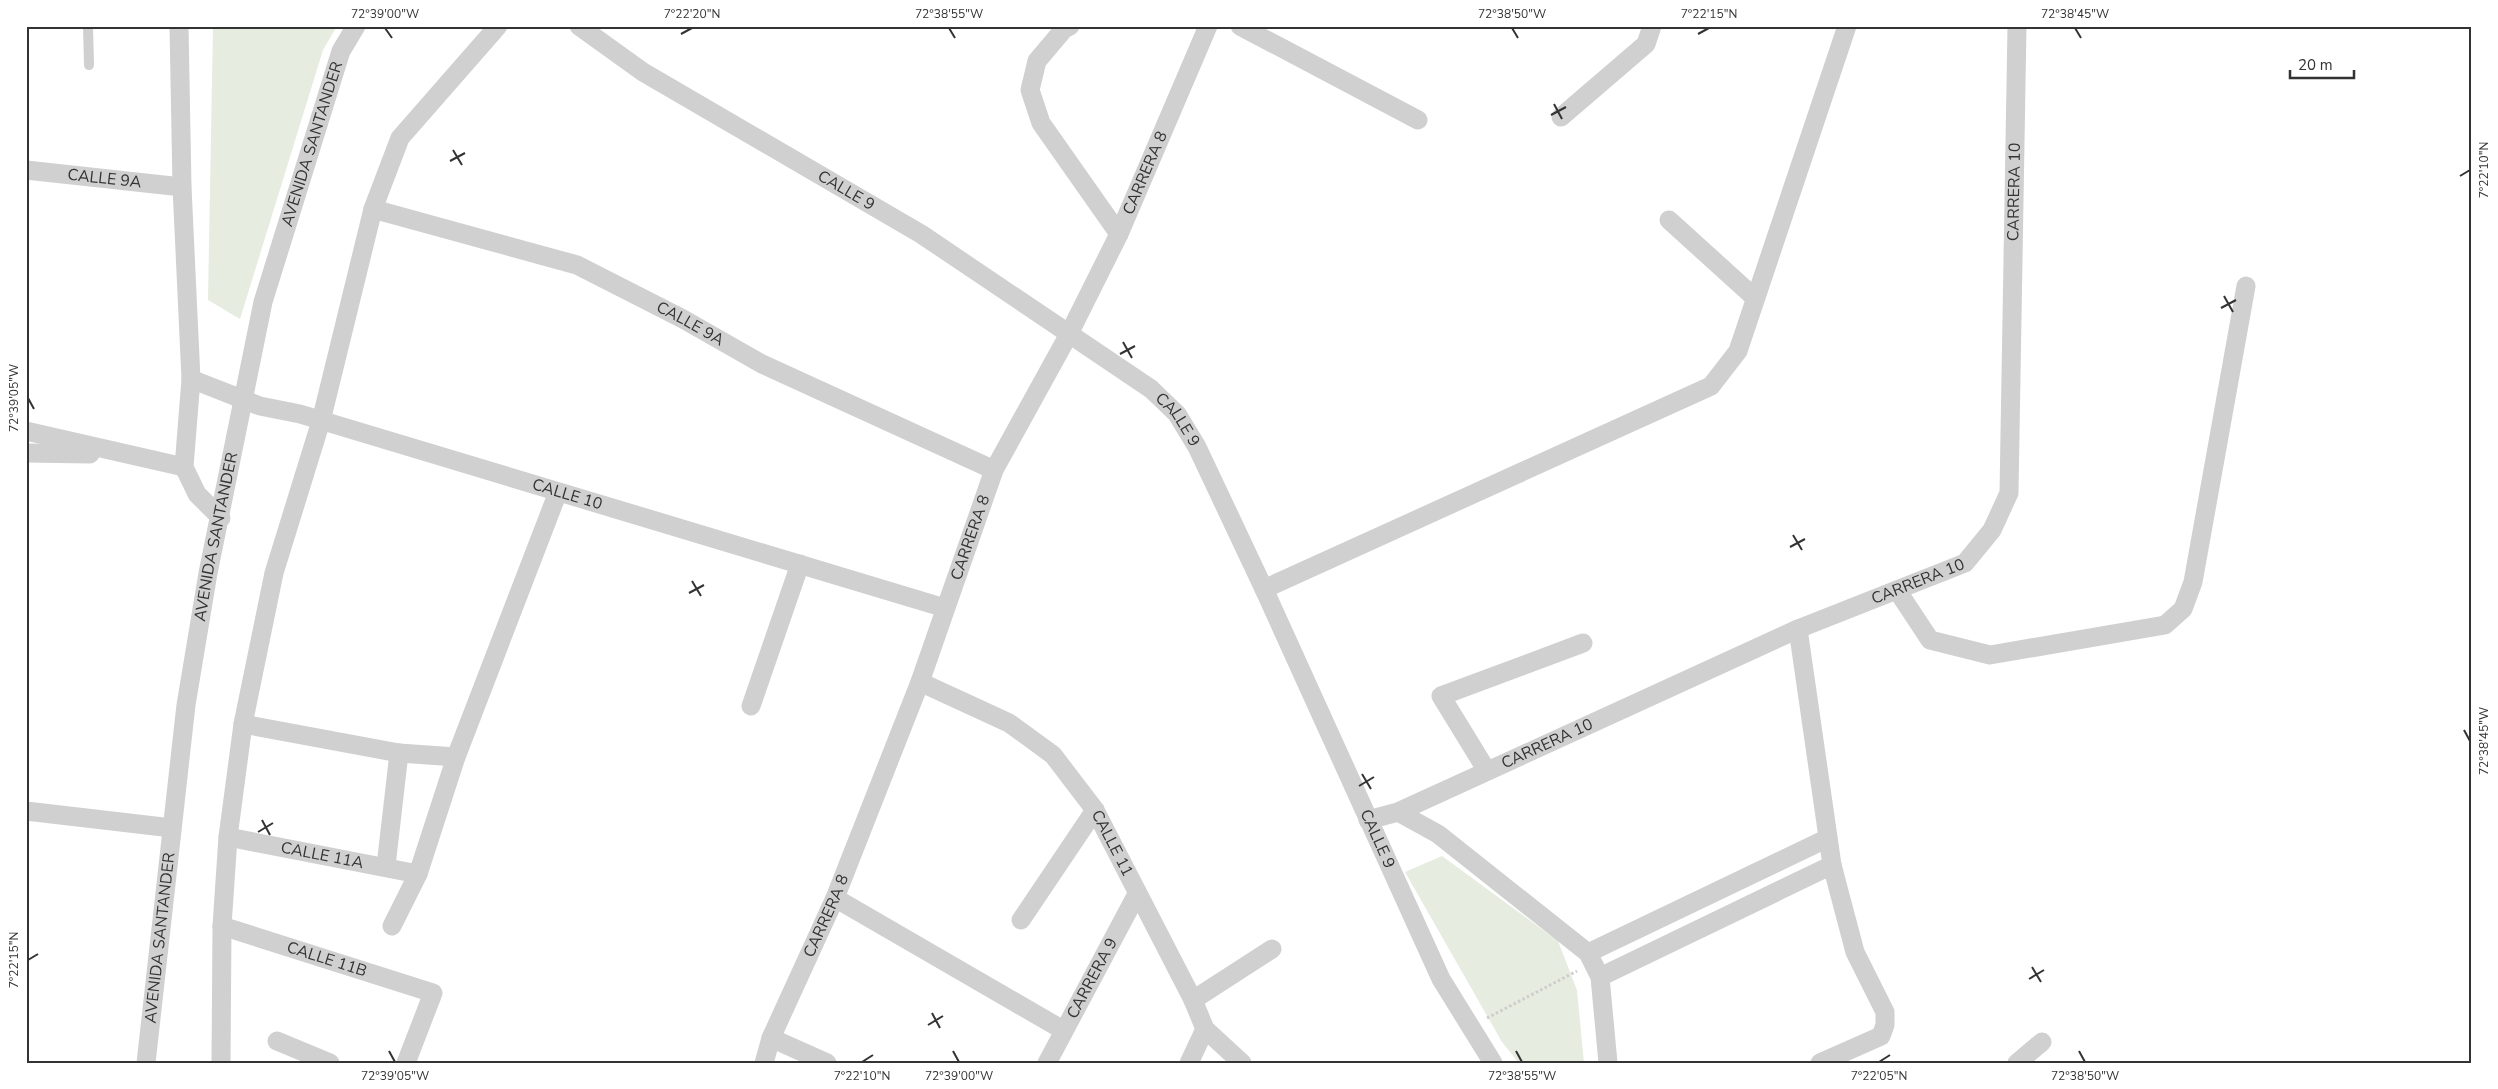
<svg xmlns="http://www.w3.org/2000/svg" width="2498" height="1089" font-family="'Nunito Sans',sans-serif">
  <rect width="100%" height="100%" fill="#fff"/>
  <path fill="#e6ecdf" d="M 213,26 L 337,26 L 323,50 L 240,319 L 208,300 Z
    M 1442,856 L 1558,941 L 1577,990 L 1584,1063 L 1519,1063 L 1502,1042 L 1405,872 Z"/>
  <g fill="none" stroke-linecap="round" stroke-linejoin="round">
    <path stroke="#cdcdcd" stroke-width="3" stroke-dasharray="2.5 2.5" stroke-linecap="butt" d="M 1487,1018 L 1577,971"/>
    <path stroke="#d0d0d0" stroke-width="10" d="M 88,26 L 89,65"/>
    <g stroke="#d0d0d0" stroke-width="19">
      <path d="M 179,26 L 182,187 L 191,379 L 184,467 L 197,494 L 221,518"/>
      <path id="s1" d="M 579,26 L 643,72 L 921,234 L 1151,389 L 1177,414 L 1197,447 L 1264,589 L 1441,979 L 1493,1063"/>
      <path d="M 1070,26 L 1064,29 L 1037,61 L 1030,90 L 1041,123 L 1119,234"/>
      <path d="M 1240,26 L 1418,120"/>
      <path d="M 1561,117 L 1646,44 L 1652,26"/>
      <path id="s2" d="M 26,170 L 182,187"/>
      <path id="s3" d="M 373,209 L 577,265 L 683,319 L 762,364 L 994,470"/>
      <path d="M 1669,220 L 1755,298"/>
      <path id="s4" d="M 191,379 L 260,406 L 300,414 L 945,608"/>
      <path d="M 26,431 L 184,467"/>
      <path d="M 26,453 L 90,454"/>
      <path d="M 1264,589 L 1711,386 L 1738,351 L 1847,26"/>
      <path d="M 1897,590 L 1930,640 L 1990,655 L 2165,625 L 2183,609 L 2193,582 L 2246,286"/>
      <path d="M 1798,629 L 1832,865 L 1855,952 L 1885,1012 L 1885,1025 L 1881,1036 L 1820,1063"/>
      <path id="s5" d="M 920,682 L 1009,723 L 1053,755 L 1095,810 L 1193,1000 L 1205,1029 L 1242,1063"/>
      <path d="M 751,706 L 800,564"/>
      <path d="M 243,724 L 399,753 L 456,757"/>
      <path d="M 1487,771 L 1441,696 L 1583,643"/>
      <path d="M 26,811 L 172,828"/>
      <path d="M 1398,812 L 1438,834 L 1588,953 L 1600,977 L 1608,1063"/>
      <path id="s6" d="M 1368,820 L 1398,812 L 1798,629 L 1965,563 L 1992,530 L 2009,493 L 2017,26"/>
      <path id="s7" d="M 228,837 L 418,874"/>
      <path d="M 386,866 L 399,753"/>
      <path d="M 835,898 L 1063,1030"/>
      <path d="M 1021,920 L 1095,810"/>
      <path id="s8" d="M 222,926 L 433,993 L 406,1063"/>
      <path d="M 392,926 L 418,874 L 456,757 L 558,492"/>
      <path d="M 1588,953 L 1828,838"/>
      <path d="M 1600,977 L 1832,865"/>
      <path d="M 1193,1000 L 1272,949"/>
      <path d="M 771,1038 L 827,1063"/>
      <path d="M 277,1041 L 330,1063"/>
      <path id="s9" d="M 146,1063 L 186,705 L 208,573 L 263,302 L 341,51 L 356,26"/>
      <path d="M 221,1063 L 222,926 L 228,837 L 243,724 L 274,573 L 321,421 L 373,209 L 400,138 L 498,26"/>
      <path id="s10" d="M 764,1063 L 771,1038 L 835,898 L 920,682 L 994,470 L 1069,334 L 1119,234 L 1208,26"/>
      <path id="s11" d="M 1047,1063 L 1137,894"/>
      <path d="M 1189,1063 L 1205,1029"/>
      <path d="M 2017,1063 L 2042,1042"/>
    </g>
  </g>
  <path fill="none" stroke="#333" stroke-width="2" d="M 385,28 L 392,38M 949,28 L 955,38M 1512,28 L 1518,38M 2075,28 L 2081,38M 681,34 L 692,28M 1698,34 L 1709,28M 1554,104 L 1562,119M 1551,115 L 1566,107M 453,150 L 462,165M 450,161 L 465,153M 2460,176 L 2470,170M 2224,296 L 2233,312M 2221,308 L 2236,300M 1123,342 L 1132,358M 1120,354 L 1135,346M 28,398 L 34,409M 1793,535 L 1802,550M 1790,547 L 1805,539M 692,581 L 701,596M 689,593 L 704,585M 2464,730 L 2470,741M 1362,774 L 1371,789M 1359,786 L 1374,777M 262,820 L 270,835M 258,832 L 273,823M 28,960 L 38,954M 2032,967 L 2041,982M 2029,979 L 2044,970M 932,1013 L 940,1028M 928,1025 L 943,1016M 389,1051 L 395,1062M 953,1051 L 959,1062M 1516,1051 L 1522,1062M 2079,1051 L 2085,1062M 862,1062 L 873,1055M 1879,1062 L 1890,1055"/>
  <g text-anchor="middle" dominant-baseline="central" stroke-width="5" stroke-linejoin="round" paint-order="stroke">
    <g font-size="16" fill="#333" stroke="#fff">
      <text stroke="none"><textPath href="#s9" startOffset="936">AVENIDA SANTANDER</textPath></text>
      <text stroke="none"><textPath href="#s10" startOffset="970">CARRERA 8</textPath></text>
      <text stroke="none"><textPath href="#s2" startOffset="79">CALLE 9A</textPath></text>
      <text stroke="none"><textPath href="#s1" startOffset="314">CALLE 9</textPath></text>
      <text stroke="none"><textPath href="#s6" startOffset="1035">CARRERA 10</textPath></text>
      <text stroke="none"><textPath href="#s3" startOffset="339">CALLE 9A</textPath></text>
      <text stroke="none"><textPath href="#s1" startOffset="719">CALLE 9</textPath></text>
      <text stroke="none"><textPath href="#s4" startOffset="394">CALLE 10</textPath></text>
      <text stroke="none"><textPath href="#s9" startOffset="531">AVENIDA SANTANDER</textPath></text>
      <text stroke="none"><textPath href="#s10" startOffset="565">CARRERA 8</textPath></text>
      <text stroke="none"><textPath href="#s6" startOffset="600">CARRERA 10</textPath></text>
      <text stroke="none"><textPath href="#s6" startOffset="195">CARRERA 10</textPath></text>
      <text stroke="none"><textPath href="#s1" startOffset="1184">CALLE 9</textPath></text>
      <text stroke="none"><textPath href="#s5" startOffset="259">CALLE 11</textPath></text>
      <text stroke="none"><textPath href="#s7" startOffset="96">CALLE 11A</textPath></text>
      <text stroke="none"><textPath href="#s10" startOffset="160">CARRERA 8</textPath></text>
      <text stroke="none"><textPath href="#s9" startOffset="126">AVENIDA SANTANDER</textPath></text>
      <text stroke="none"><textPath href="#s8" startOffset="110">CALLE 11B</textPath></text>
      <text stroke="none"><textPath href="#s11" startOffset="96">CARRERA 9</textPath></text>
    </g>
  </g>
  <rect width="2498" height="1089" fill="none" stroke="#ffffff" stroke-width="55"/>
  <path d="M2290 70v8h64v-8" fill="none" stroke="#333333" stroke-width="2.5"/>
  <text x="2298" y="70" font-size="15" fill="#333333" stroke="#ffffff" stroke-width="4" paint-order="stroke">20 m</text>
  <rect x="28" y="28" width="2442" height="1034" fill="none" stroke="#333" stroke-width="2"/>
  <g font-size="12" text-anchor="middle" fill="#333">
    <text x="385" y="18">72°39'00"W</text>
    <text x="692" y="18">7°22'20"N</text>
    <text x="949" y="18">72°38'55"W</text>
    <text x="1512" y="18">72°38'50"W</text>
    <text x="1709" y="18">7°22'15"N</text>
    <text x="2075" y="18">72°38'45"W</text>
    <text transform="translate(2484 170) rotate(-90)" y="4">7°22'10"N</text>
    <text transform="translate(14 398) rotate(-90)" y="4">72°39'05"W</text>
    <text transform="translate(2484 741) rotate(-90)" y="4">72°38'45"W</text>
    <text transform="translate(14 960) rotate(-90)" y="4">7°22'15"N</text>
    <text x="395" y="1080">72°39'05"W</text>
    <text x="862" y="1080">7°22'10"N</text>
    <text x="959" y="1080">72°39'00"W</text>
    <text x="1522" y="1080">72°38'55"W</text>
    <text x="1879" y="1080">7°22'05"N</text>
    <text x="2085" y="1080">72°38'50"W</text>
  </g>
</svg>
